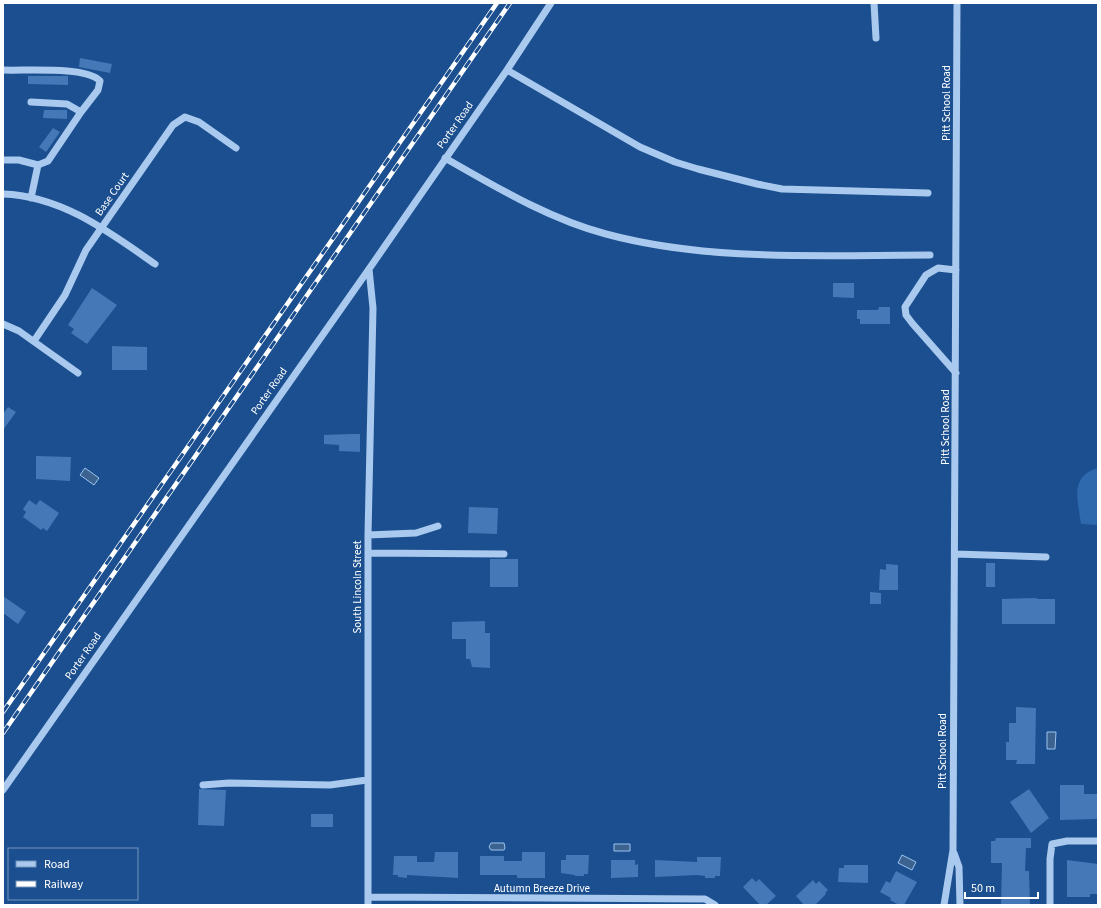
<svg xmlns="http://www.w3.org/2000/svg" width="1101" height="908" font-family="'Source Sans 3',sans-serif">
  <rect width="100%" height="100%" fill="#1b4f8f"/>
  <path fill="#2e69ad" d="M 1098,468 L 1098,525 L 1081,524 C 1078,501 1069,476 1098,468 Z"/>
  <path fill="#3c6290" stroke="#9cc4f0" d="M 85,468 L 99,478 L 94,485 L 80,475 Z
    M 1047,732 L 1056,732 L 1055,749 L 1047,749 Z
    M 491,843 L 504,843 L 505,848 L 504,850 L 491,850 L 489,847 Z
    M 614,844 L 630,844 L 630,851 L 614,851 Z
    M 902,855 L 916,862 L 912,870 L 898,863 Z"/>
  <path fill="#4478b7" d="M 80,58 L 112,64 L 110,73 L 79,67 Z
    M 28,76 L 68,76 L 68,85 L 28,84 Z
    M 44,110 L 67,110 L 67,119 L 43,118 Z
    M 53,128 L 60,132 L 46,152 L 39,147 Z
    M 833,283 L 854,283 L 854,298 L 833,297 Z
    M 92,288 L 117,305 L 87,344 L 71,333 L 74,329 L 68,325 Z
    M 879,307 L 890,307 L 890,324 L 860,324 L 860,319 L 857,319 L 857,310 L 878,310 Z
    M 112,346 L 147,347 L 147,370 L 112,370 Z
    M 8,407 L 16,412 L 3,430 L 3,414 Z
    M 350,434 L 360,434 L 360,452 L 339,451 L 339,445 L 324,444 L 324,435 Z
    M 36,456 L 71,457 L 70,481 L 36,479 Z
    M 29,500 L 36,505 L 40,500 L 59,513 L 47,531 L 43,528 L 41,530 L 23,517 L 26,512 L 23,509 Z
    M 469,507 L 498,508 L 497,534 L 468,533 Z
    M 490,559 L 518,559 L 518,587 L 490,587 Z
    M 986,563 L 995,563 L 995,587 L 986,587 Z
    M 886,564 L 898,565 L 898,590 L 879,590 L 880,569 L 886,570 Z
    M 870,592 L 881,593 L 881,604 L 870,604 Z
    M 3,596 L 26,612 L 18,624 L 3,613 Z
    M 1037,598 L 1037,599 L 1055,599 L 1055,624 L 1002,624 L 1002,599 Z
    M 485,621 L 485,633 L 490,633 L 490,668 L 472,667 L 470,659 L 466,659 L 466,639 L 452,639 L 452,622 Z
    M 1016,707 L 1036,708 L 1035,764 L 1016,764 L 1017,760 L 1006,760 L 1006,742 L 1009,742 L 1009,723 L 1016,723 Z
    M 1060,785 L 1084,785 L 1084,794 L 1098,794 L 1098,819 L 1060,820 Z
    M 199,789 L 226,790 L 224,826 L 198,825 Z
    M 1029,789 L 1049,818 L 1031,833 L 1010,802 Z
    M 311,814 L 333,814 L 333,827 L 311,827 Z
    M 996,838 L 1031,838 L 1031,848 L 1026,848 L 1025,871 L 1029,871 L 1030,905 L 1001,905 L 1002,863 L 991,863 L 991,841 L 995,841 Z
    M 435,852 L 458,852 L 458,878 L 407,875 L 407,878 L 398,877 L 398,875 L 393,875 L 394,856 L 417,856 L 417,862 L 434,862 Z
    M 522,852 L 545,852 L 545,878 L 517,878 L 517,875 L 480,875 L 480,856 L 504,856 L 504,861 L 522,861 Z
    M 566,855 L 589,855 L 588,874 L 584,874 L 584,876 L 575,876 L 575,875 L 561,873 L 561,860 L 566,860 Z
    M 697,857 L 721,857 L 720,876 L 715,876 L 715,878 L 705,878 L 705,876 L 697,875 L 655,877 L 655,860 L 697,862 Z
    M 611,860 L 635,860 L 635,865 L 638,864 L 638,877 L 611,878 Z
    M 1067,860 L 1098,864 L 1098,894 L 1090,894 L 1090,897 L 1067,897 Z
    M 844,865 L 868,865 L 868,883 L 838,882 L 839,868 L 844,868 Z
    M 896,871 L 917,882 L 904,905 L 899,905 L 890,900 L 891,898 L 880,892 L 886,881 L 890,883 Z
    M 752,878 L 756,882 L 759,879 L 776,896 L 766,905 L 760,905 L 743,887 Z
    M 813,880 L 816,884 L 819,881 L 828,890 L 825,893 L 826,894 L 815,905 L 804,905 L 796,896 Z"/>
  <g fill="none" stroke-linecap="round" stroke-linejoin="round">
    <path stroke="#a9c9ee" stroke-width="7" d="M 874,3 L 876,38
      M 3,70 C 25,71 86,66 100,81 L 98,90 L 81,112 L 48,161 L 38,165 L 19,160 L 3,160
      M 507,70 L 640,147 L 675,162 L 698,169 L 757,184 L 782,189 L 928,193
      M 31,102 L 67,104 L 81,112
      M 445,158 C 496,187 549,219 606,234 C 710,262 823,255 930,255
      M 3,194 C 62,196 109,232 155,264
      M 31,198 L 38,165
      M 3,324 L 19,331 L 78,373
      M 34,341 L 65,295 L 86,250 L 173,125 L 185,117 L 199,122 L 236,148
      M 956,373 L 912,323 L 906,315 L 905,307 L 926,275 L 938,268 L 956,270
      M 368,535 L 416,533 L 438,526
      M 368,553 L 504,554
      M 955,554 L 1046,557
      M 203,785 L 229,783 L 330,785 L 367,780
      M 3,790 L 369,269 L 507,70 L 551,3
      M 954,853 L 959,867 L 960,905
      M 368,897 L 705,899 L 715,905
      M 368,905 L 368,535 L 373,308 L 369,269
      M 944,905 L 953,850 L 957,3
      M 1050,905 L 1050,859 L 1052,844 L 1067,841 L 1098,841"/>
    <g stroke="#fff" stroke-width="4.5">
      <path id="rail" d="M 3,712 L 497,3
        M 3,733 L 510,3"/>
    </g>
    <use href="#rail" stroke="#1b4f8f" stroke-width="3" stroke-dasharray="9" stroke-linecap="butt"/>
  </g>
  <g text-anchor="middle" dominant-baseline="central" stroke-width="3.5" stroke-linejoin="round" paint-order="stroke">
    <g font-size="11" fill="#fff" stroke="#1b4f8f">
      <text transform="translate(946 103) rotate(-90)">Pitt School Road</text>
      <text transform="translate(455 125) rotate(-55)">Porter Road</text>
      <text transform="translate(112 194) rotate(-55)">Base Court</text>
      <text transform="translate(269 391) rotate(-55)">Porter Road</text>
      <text transform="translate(945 427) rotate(-90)">Pitt School Road</text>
      <text transform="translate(357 587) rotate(-90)">South Lincoln Street</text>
      <text transform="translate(83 656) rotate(-55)">Porter Road</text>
      <text transform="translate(942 751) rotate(-90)">Pitt School Road</text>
      <text x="542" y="888">Autumn Breeze Drive</text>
    </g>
  </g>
  <rect width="1101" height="908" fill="none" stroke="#ffffff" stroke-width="8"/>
  <rect x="8" y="848" width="130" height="52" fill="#1b4f8f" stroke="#7695bc"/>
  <rect x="16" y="861" width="20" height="6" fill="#a9c9ee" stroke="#7695bc"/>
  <text x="44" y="868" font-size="12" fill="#ffffff">Road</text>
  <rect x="16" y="881" width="20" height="6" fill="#ffffff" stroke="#7695bc"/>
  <text x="44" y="888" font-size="12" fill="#ffffff">Railway</text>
  <path d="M965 892v6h73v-6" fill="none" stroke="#ffffff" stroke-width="2"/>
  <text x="971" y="892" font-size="12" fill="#ffffff" stroke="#1b4f8f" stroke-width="3" paint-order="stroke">50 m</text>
</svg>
